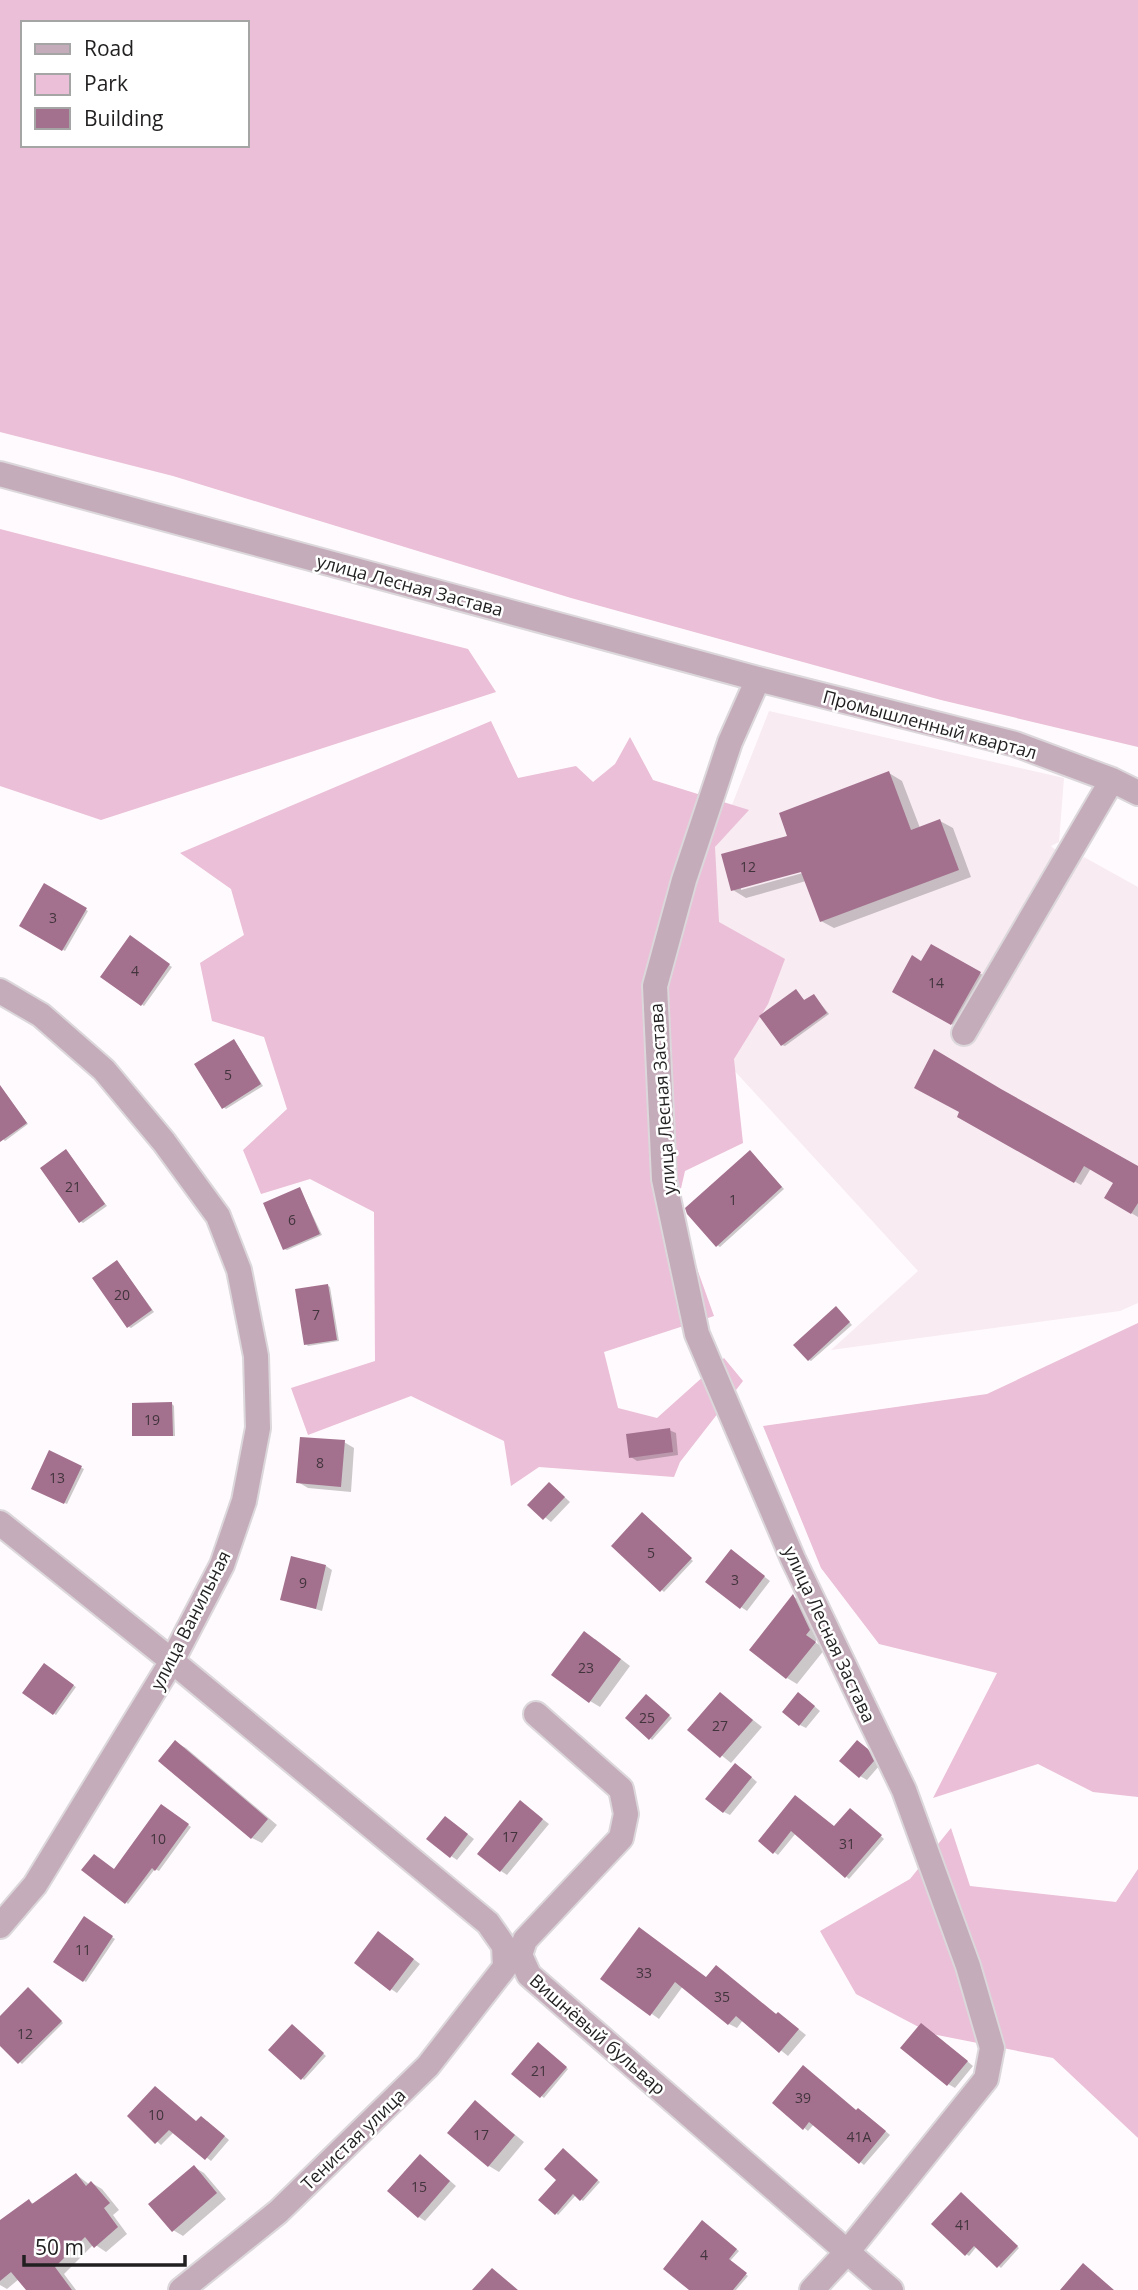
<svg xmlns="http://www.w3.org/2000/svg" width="1138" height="2290" font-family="'Open Sans',sans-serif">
  <rect width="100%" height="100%" fill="#fffafd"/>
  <path fill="#f8ebf2" d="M 769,711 L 1064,778 L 1059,842 L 1051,846 L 1075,867 L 1084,857 L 1138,887 L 1138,1303 L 1120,1311 L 831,1350 L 918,1271 L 676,1007 L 696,896 Z"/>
  <path fill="#eabfd7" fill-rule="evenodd" d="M 0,0 L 1138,0 L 1138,747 L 941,700 L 571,598 L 173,476 L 0,432 ZM 23,23 L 247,23 L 247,145 L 23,145 Z
    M 0,529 L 468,649 L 496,692 L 101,820 L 0,786 Z
    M 491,721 L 518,778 L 576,766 L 593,782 L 615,764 L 630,737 L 653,780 L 749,810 L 715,847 L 719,922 L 785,959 L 768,1004 L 734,1059 L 743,1143 L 685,1171 L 676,1210 L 714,1316 L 604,1352 L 618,1408 L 657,1418 L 724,1358 L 743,1381 L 680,1462 L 674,1477 L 539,1467 L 511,1486 L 504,1441 L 411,1396 L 308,1435 L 291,1388 L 375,1361 L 374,1212 L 310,1179 L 261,1194 L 243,1150 L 287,1109 L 264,1037 L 212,1021 L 200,963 L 244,935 L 231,889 L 180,853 Z
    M 1138,1323 L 1138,1797 L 1093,1792 L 1038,1764 L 933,1798 L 997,1673 L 879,1644 L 821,1568 L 763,1426 L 987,1394 Z
    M 951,1828 L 970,1886 L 1116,1902 L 1138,1869 L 1138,2138 L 1053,2058 L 932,2034 L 856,1994 L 820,1931 L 910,1879 Z"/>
  <path fill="#0003" fill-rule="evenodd" d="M 889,773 L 902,781 L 920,828 L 940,821 L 953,828 L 971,877 L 834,928 L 821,921 L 806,881 L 746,898 L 733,890 L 790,837 ZM 809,868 L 810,871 L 741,890 L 741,887 Z
    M 45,886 L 88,911 L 65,951 L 22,925 Z
    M 130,938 L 172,967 L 144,1006 L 103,976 Z
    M 931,946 L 990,979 L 962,1030 L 894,991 L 922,963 Z
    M 796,991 L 806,1002 L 814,996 L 816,998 L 829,1014 L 785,1046 L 782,1045 Z
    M 236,1043 L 263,1086 L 226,1109 L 223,1107 Z
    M 935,1051 L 963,1067 L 962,1069 L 1138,1168 L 1138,1217 L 1106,1198 L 1115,1182 L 1091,1168 L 1081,1185 L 959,1116 L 962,1112 Z
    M 0,1086 L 28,1124 L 5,1141 L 0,1136 Z
    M 66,1151 L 107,1206 L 83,1223 L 80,1221 Z
    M 753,1154 L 784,1189 L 720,1247 L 717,1245 Z
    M 300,1189 L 322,1235 L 287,1250 L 284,1249 Z
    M 119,1264 L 154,1312 L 131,1328 L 129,1327 Z
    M 327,1285 L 330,1287 L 339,1341 L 308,1346 L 306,1344 Z
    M 839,1310 L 852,1325 L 811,1361 L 809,1360 Z
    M 172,1404 L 174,1406 L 175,1436 L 134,1435 Z
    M 669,1430 L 676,1433 L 678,1455 L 637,1461 L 631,1457 Z
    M 344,1442 L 354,1448 L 351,1492 L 308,1488 L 298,1482 Z
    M 50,1452 L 84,1469 L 67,1504 L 33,1488 Z
    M 555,1488 L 570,1502 L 551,1522 L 530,1505 Z
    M 645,1515 L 693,1561 L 664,1592 L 613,1546 Z
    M 737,1555 L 770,1581 L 747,1611 L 741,1607 Z
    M 326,1566 L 332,1570 L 322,1611 L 282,1599 Z
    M 794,1597 L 804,1602 L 820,1636 L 815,1642 L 825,1649 L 797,1684 L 787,1678 Z
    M 595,1639 L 630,1666 L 600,1707 L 590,1701 Z
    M 44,1665 L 76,1687 L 56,1715 L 25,1692 Z
    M 720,1694 L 762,1727 L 731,1763 L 689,1729 Z
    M 649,1698 L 672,1718 L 652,1740 L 650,1738 Z
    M 805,1698 L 820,1711 L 806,1728 L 800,1725 Z
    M 175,1742 L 186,1748 L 277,1825 L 262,1843 L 252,1838 Z
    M 858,1742 L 874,1754 L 879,1766 L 867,1780 L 860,1776 Z
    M 742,1769 L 757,1782 L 730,1815 L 724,1812 Z
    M 795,1797 L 835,1828 L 854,1812 L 884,1839 L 849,1879 L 796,1833 L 778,1855 L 774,1852 Z
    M 521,1802 L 549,1824 L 507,1875 L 501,1871 Z
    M 162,1806 L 191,1827 L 159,1871 L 155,1869 L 128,1904 L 126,1902 L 115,1871 Z
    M 452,1822 L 474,1839 L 457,1860 L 451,1856 Z
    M 84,1919 L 115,1939 L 86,1982 L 55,1961 Z
    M 385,1937 L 420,1964 L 397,1993 L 391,1989 Z
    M 603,1979 L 707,1979 L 786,2019 L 806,2035 L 788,2056 L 743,2020 L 737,2028 L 729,2024 L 683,1986 L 659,2019 Z
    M 31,1991 L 63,2023 L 22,2064 L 0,2043 L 0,2018 Z
    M 295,2028 L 326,2056 L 304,2080 L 302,2078 Z
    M 928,2029 L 973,2066 L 955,2088 L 948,2084 Z
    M 541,2046 L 568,2069 L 544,2098 L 514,2074 Z
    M 475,2102 L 524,2142 L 499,2172 L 489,2166 Z
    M 774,2103 L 863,2112 L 890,2135 L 864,2165 L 814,2124 L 808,2131 Z
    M 129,2116 L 198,2123 L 207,2121 L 229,2140 L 211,2161 L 174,2132 L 161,2145 Z
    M 566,2152 L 600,2182 L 583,2201 L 576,2195 L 558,2215 L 556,2213 L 558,2180 Z
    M 426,2160 L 456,2186 L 425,2221 L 419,2217 Z
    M 194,2167 L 204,2173 L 226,2199 L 183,2236 L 173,2230 Z
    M 77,2175 L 90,2185 L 92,2183 L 102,2189 L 119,2210 L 113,2215 L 127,2234 L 106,2252 L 94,2244 L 64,2274 L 76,2290 L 29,2290 L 19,2279 L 7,2289 L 0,2285 L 0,2223 L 29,2201 L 34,2204 Z
    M 964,2196 L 1019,2248 L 1001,2268 L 977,2246 L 969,2256 L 966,2254 Z
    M 705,2224 L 739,2251 L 730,2261 L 748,2276 L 736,2290 L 692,2290 Z"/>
  <path fill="#a3718e" d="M 889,771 L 911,830 L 940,819 L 959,870 L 820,922 L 801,872 L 731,891 L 721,854 L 787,836 L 779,813 Z
    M 44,883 L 87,908 L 62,951 L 19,926 Z
    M 130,935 L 170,964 L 141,1006 L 100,977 Z
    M 931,944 L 981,972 L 951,1025 L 892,992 L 912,955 L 921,961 Z
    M 796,989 L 804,1000 L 814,994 L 827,1013 L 781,1046 L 759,1016 Z
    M 234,1039 L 261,1084 L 222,1109 L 194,1064 Z
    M 934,1049 L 1001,1089 L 1138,1166 L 1138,1203 L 1131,1214 L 1104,1198 L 1113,1183 L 1084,1166 L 1074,1183 L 957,1117 L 959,1112 L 914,1088 Z
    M 0,1085 L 27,1123 L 0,1142 Z
    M 66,1149 L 105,1204 L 79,1223 L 40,1168 Z
    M 750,1150 L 782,1187 L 716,1247 L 687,1214 L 685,1208 Z
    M 300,1187 L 320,1234 L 283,1250 L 263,1203 Z
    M 117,1260 L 152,1310 L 127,1328 L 92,1278 Z
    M 328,1284 L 337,1340 L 304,1345 L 295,1289 Z
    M 836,1306 L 850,1322 L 808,1361 L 793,1345 Z
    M 172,1402 L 173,1436 L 132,1436 L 132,1403 Z
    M 670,1428 L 673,1452 L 629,1458 L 626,1434 Z
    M 300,1437 L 345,1440 L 341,1487 L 296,1483 Z
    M 49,1450 L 82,1466 L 64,1504 L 31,1489 Z
    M 549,1482 L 565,1497 L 543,1520 L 527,1505 Z
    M 642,1512 L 692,1558 L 660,1592 L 611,1546 Z
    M 731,1549 L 765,1576 L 740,1609 L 705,1582 Z
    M 291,1556 L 326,1565 L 316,1609 L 280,1600 Z
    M 793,1594 L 810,1630 L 806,1635 L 816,1642 L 786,1679 L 749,1650 Z
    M 584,1631 L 621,1659 L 589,1703 L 551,1675 Z
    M 44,1663 L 74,1685 L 53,1715 L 22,1693 Z
    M 720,1692 L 753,1720 L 720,1758 L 687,1730 Z
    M 798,1692 L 815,1706 L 799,1726 L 782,1712 Z
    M 646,1694 L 670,1715 L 649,1740 L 625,1718 Z
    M 175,1740 L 268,1819 L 251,1839 L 158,1761 Z
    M 857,1740 L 868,1749 L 874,1761 L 859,1778 L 839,1761 Z
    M 735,1763 L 752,1777 L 723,1813 L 705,1799 Z
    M 795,1795 L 834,1826 L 850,1808 L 882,1835 L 845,1878 L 791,1831 L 773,1854 L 758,1841 Z
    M 520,1800 L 543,1819 L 500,1872 L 477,1854 Z
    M 161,1804 L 189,1824 L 155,1871 L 152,1868 L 125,1904 L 81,1870 L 94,1854 L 114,1869 Z
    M 445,1816 L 468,1834 L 450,1858 L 426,1839 Z
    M 84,1916 L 113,1936 L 83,1982 L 53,1962 Z
    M 639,1927 L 706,1977 L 716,1965 L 776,2014 L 778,2012 L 799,2029 L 779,2053 L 736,2016 L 728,2025 L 675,1982 L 650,2016 L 600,1979 Z
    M 378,1931 L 414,1959 L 390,1991 L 354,1963 Z
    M 28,1987 L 62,2021 L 18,2064 L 0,2046 L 0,2016 Z
    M 921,2023 L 968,2061 L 947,2086 L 900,2048 Z
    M 292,2024 L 324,2053 L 301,2080 L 268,2050 Z
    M 538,2042 L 567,2067 L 540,2098 L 511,2074 Z
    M 803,2065 L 856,2110 L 858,2108 L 886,2131 L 859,2164 L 809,2122 L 803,2130 L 772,2103 Z
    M 155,2086 L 196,2121 L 201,2116 L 225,2136 L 205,2160 L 169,2130 L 155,2144 L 127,2116 Z
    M 475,2100 L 515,2135 L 488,2167 L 447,2133 Z
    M 563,2148 L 598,2180 L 580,2201 L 573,2194 L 555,2215 L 538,2200 L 556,2180 L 544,2169 Z
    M 420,2154 L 450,2181 L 418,2218 L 387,2191 Z
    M 194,2165 L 217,2193 L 172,2232 L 148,2204 Z
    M 76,2173 L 86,2186 L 91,2181 L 110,2203 L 104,2208 L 118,2227 L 94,2248 L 85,2237 L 55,2267 L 72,2290 L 26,2290 L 11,2272 L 0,2281 L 0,2220 L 29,2199 L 32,2204 Z
    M 961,2192 L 1018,2246 L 997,2268 L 974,2246 L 965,2256 L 931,2224 Z
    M 702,2220 L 737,2249 L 729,2259 L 747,2273 L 733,2290 L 689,2290 L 663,2269 Z
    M 1083,2263 L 1114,2290 L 1060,2290 Z
    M 492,2268 L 518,2290 L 472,2290 Z"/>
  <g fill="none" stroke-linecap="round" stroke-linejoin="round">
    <g stroke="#dbd7da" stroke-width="28">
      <path id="minor" d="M 0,474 L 758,679 L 730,742 L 684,880 L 655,986 L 664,1179 L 697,1334 L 793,1559 L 904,1790 L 968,1966 L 992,2048 L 986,2079 L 848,2251 L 812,2290
        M 758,679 L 1015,744 L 1112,780 L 1138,793
        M 0,991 L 41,1015 L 104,1070 L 164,1142 L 218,1216 L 239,1270 L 256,1356 L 258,1428 L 244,1501 L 222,1565 L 172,1661 L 35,1885 L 0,1926
        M 964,1033 L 1112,780
        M 0,1523 L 172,1661 L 488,1923 L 504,1946 L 505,1967 L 428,2066 L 278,2212 L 181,2290
        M 536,1714 L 621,1789 L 626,1814 L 621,1838 L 525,1940 L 520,1955 L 529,1975 L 891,2290"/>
    </g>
    <use href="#minor" stroke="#c5acba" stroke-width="24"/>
  </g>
  <g text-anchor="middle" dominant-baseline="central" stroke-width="5" stroke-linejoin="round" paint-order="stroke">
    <g font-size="14" fill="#42343c">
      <text x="748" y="866">12</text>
      <text x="53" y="917">3</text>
      <text x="135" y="970">4</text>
      <text x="936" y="982">14</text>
      <text x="228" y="1074">5</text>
      <text x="73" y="1186">21</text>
      <text x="733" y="1199">1</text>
      <text x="292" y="1219">6</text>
      <text x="122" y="1294">20</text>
      <text x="316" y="1314">7</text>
      <text x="152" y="1419">19</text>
      <text x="320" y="1462">8</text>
      <text x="57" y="1477">13</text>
      <text x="651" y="1552">5</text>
      <text x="735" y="1579">3</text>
      <text x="303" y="1582">9</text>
      <text x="586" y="1667">23</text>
      <text x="647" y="1717">25</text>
      <text x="720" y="1725">27</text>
      <text x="510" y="1836">17</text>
      <text x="158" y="1838">10</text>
      <text x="847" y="1843">31</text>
      <text x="83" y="1949">11</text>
      <text x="644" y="1972">33</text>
      <text x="722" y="1996">35</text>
      <text x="25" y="2033">12</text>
      <text x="539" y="2070">21</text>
      <text x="803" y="2097">39</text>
      <text x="156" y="2114">10</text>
      <text x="481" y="2134">17</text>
      <text x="859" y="2136">41А</text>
      <text x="419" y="2186">15</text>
      <text x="963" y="2224">41</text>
      <text x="704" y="2254">4</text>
    </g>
    <g font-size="18" fill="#211f20" stroke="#fff">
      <text transform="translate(410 585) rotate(15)">улица Лесная Застава</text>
      <text transform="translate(930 724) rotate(15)">Промышленный квартал</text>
      <text transform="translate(662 1099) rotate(-94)">улица Лесная Застава</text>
      <text transform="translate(190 1620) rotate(-63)">улица Ванильная</text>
      <text transform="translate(830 1634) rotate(65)">улица Лесная Застава</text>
      <text transform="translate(598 2034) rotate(41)">Вишнёвый бульвар</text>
      <text transform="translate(353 2139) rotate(-44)">Тенистая улица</text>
    </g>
  </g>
  <rect x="21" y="21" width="228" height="126" fill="#ffffff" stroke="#a6a5a6" stroke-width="2"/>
  <rect x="35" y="44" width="35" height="10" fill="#c5acba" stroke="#a6a5a6" stroke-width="2"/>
  <text x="84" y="56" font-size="21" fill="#211f20">Road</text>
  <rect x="35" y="74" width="35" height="21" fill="#eabfd7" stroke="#a6a5a6" stroke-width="2"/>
  <text x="84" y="91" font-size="21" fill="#211f20">Park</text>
  <rect x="35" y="108" width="35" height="21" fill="#a3718e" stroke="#a6a5a6" stroke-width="2"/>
  <text x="84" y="126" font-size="21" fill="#211f20">Building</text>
  <path d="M24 2255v10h161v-10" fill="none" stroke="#211f20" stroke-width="3.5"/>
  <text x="35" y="2255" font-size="21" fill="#211f20" stroke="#ffffff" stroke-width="5" paint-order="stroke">50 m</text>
</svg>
